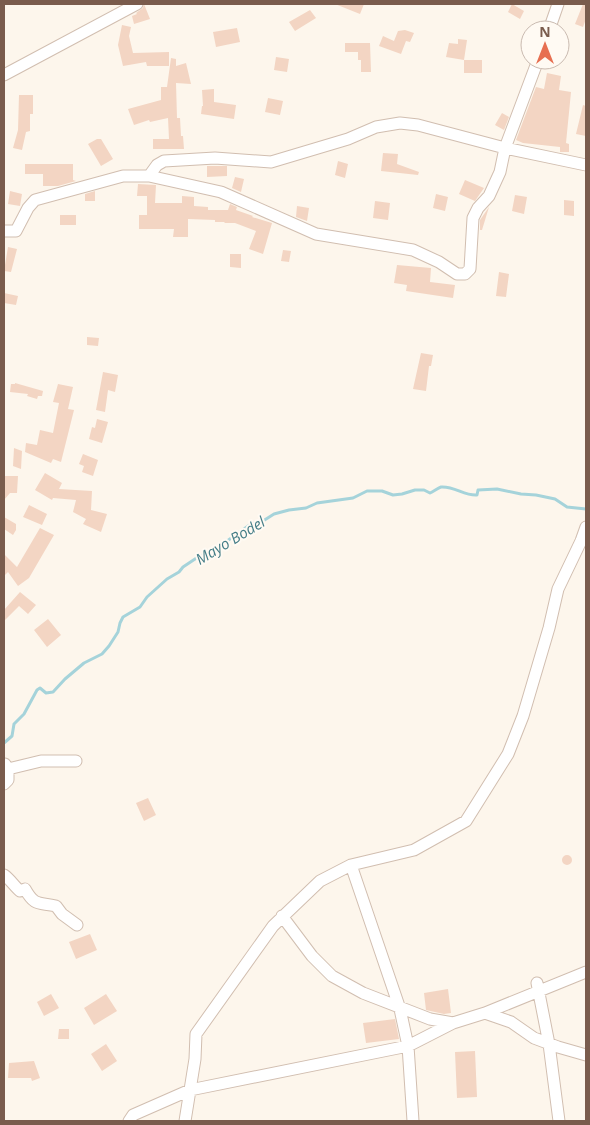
<svg xmlns="http://www.w3.org/2000/svg" width="590" height="1125" font-family="'Open Sans',sans-serif">
  <rect width="100%" height="100%" fill="#fdf6ec"/>
  <g fill="none" stroke-linecap="round" stroke-linejoin="round">
    <path stroke="#a5d3da" stroke-width="3" d="M 4,743 L 12,736 L 14,724 L 24,714 L 37,690 L 40,688 L 46,693 L 53,692 L 65,679 L 84,663 L 102,654 L 109,646 L 118,632 L 120,623 L 123,617 L 140,607 L 147,597 L 167,579 L 179,572 L 183,567 L 198,557 L 213,551 L 251,524 L 263,521 L 274,514 L 289,510 L 306,508 L 317,503 L 353,498 L 367,491 L 382,491 L 393,495 L 402,494 L 415,490 L 424,490 L 430,493 C 434,491 438,488 441,487 C 455,486 464,496 477,495 L 478,490 L 497,489 L 521,494 L 536,495 L 555,499 L 567,507 L 586,509"/>
  </g>
  <path fill="#f3d5c3" d="M 144,4 L 150,19 L 134,24 L 132,16 L 137,14 L 136,13 L 143,8 Z
    M 335,4 L 364,4 L 360,14 Z
    M 512,4 L 524,11 L 520,19 L 508,12 Z
    M 583,4 L 586,4 L 586,19 L 583,27 L 575,24 Z
    M 310,10 L 316,18 L 295,31 L 289,22 Z
    M 122,25 L 131,27 L 129,36 L 133,53 L 169,52 L 169,66 L 147,66 L 146,62 L 123,66 L 118,45 Z
    M 237,28 L 240,42 L 216,47 L 213,32 Z
    M 405,30 L 414,33 L 410,42 L 406,41 L 401,54 L 379,46 L 383,36 L 394,41 L 398,31 Z
    M 458,39 L 467,40 L 464,60 L 446,57 L 449,43 L 458,44 Z
    M 345,43 L 370,43 L 371,72 L 361,72 L 361,60 L 358,60 L 358,52 L 345,52 Z
    M 276,57 L 289,59 L 287,72 L 274,70 Z
    M 171,58 L 176,59 L 176,66 L 186,63 L 191,84 L 176,83 L 177,118 L 180,118 L 181,136 L 183,136 L 184,149 L 153,149 L 153,139 L 169,139 L 168,118 L 150,122 L 149,120 L 134,125 L 128,109 L 161,100 L 161,87 L 167,87 Z
    M 464,60 L 482,60 L 482,73 L 464,73 Z
    M 547,73 L 561,76 L 559,90 L 571,92 L 566,143 L 569,144 L 569,152 L 560,152 L 560,147 L 523,143 L 516,140 L 536,87 L 544,89 Z
    M 214,89 L 214,102 L 236,105 L 234,119 L 201,114 L 202,106 L 203,106 L 202,90 Z
    M 19,95 L 33,95 L 33,114 L 30,114 L 30,131 L 26,132 L 22,150 L 13,148 L 18,130 Z
    M 268,98 L 283,101 L 280,115 L 265,112 Z
    M 583,105 L 586,106 L 586,136 L 576,134 Z
    M 502,113 L 509,117 L 504,130 L 495,125 Z
    M 97,139 L 101,139 L 113,159 L 101,166 L 88,144 Z
    M 383,153 L 398,154 L 397,164 L 419,172 L 418,175 L 381,171 Z
    M 338,161 L 348,164 L 345,178 L 335,175 Z
    M 25,164 L 73,164 L 73,180 L 76,181 L 58,186 L 43,186 L 43,174 L 25,174 Z
    M 207,166 L 227,166 L 227,176 L 207,177 Z
    M 235,177 L 244,179 L 241,192 L 232,188 Z
    M 465,180 L 484,188 L 475,201 L 459,194 Z
    M 138,184 L 156,185 L 155,203 L 182,203 L 182,196 L 194,197 L 194,206 L 208,207 L 208,210 L 228,210 L 230,204 L 237,207 L 236,210 L 253,216 L 252,217 L 272,223 L 263,254 L 249,249 L 256,231 L 235,223 L 225,223 L 224,222 L 215,222 L 215,220 L 188,219 L 188,237 L 173,237 L 174,229 L 139,229 L 139,215 L 147,215 L 147,196 L 137,196 Z
    M 10,191 L 22,194 L 20,206 L 8,204 Z
    M 95,191 L 95,201 L 85,201 L 85,194 Z
    M 436,194 L 448,197 L 445,211 L 433,208 Z
    M 515,195 L 527,197 L 524,214 L 512,211 Z
    M 564,200 L 574,201 L 574,216 L 564,215 Z
    M 375,201 L 390,203 L 388,220 L 373,218 Z
    M 297,206 L 309,208 L 307,221 L 296,217 Z
    M 489,207 L 482,230 L 480,230 L 480,220 Z
    M 60,215 L 76,215 L 76,225 L 60,225 Z
    M 8,247 L 17,249 L 11,272 L 4,271 Z
    M 283,250 L 291,251 L 289,262 L 281,261 Z
    M 230,254 L 241,254 L 241,268 L 230,267 Z
    M 397,265 L 431,268 L 430,282 L 455,285 L 453,298 L 406,291 L 407,285 L 394,283 Z
    M 499,272 L 509,274 L 506,297 L 496,296 Z
    M 4,293 L 18,296 L 16,305 L 4,303 Z
    M 87,337 L 99,338 L 98,346 L 87,345 Z
    M 421,353 L 433,355 L 431,366 L 429,366 L 426,391 L 413,389 Z
    M 103,372 L 118,375 L 115,392 L 108,390 L 105,412 L 96,410 Z
    M 15,383 L 43,391 L 42,396 L 38,396 L 37,399 L 27,396 L 28,394 L 10,392 L 11,384 L 15,384 Z
    M 58,384 L 73,387 L 68,409 L 74,410 L 61,462 L 53,459 L 51,463 L 25,452 L 26,443 L 37,445 L 40,430 L 53,433 L 59,403 L 53,402 Z
    M 97,419 L 108,422 L 102,443 L 89,439 L 92,427 L 95,428 Z
    M 14,448 L 22,451 L 21,469 L 13,466 Z
    M 83,454 L 98,460 L 93,476 L 82,472 L 84,466 L 79,464 Z
    M 45,473 L 62,483 L 59,489 L 92,491 L 91,510 L 107,514 L 101,532 L 83,524 L 86,519 L 73,512 L 76,500 L 53,498 L 52,500 L 35,490 Z
    M 5,476 L 18,476 L 17,493 L 10,493 L 4,500 Z
    M 29,505 L 47,514 L 42,525 L 23,517 Z
    M 4,517 L 16,524 L 16,530 L 13,535 L 4,529 Z
    M 40,528 L 54,535 L 29,578 L 18,586 L 8,572 L 4,576 L 4,554 L 17,567 Z
    M 20,592 L 36,605 L 28,614 L 19,606 L 4,621 L 4,610 Z
    M 48,619 L 61,635 L 47,647 L 34,630 Z
    M 148,798 L 156,815 L 144,821 L 136,803 Z
    M562 860a5 5 0 1 1 10 0a5 5 0 1 1-10 0Z
    M 90,934 L 97,950 L 76,959 L 69,942 Z
    M 448,989 L 451,1013 L 444,1014 L 426,1010 L 424,993 Z
    M 51,994 L 59,1008 L 44,1016 L 37,1002 Z
    M 106,994 L 117,1011 L 94,1025 L 84,1008 Z
    M 395,1019 L 399,1039 L 366,1043 L 363,1023 Z
    M 59,1029 L 69,1029 L 69,1039 L 58,1039 Z
    M 106,1044 L 117,1061 L 102,1071 L 91,1054 Z
    M 475,1051 L 477,1097 L 457,1098 L 455,1052 Z
    M 34,1061 L 40,1078 L 32,1081 L 31,1078 L 8,1078 L 9,1063 Z"/>
  <g fill="none" stroke-linecap="round" stroke-linejoin="round">
    <g stroke="#d1beb0" stroke-width="13">
      <path id="minor" d="M 549,30 L 558,4
        M 4,75 L 137,4
        M 149,176 L 157,165 L 164,161 L 215,158 L 271,162 L 348,139 L 376,127 L 400,123 L 418,125 L 505,148 L 586,165
        M 4,231 L 16,231 L 28,208 L 35,200 L 123,176 L 149,176 L 221,192 L 316,234 L 413,250 L 439,262 L 457,274 L 465,274 L 470,269 L 473,218 L 478,208 L 489,196 L 500,172 L 505,148 L 538,60
        M 8,769 L 41,761 L 76,761
        M 4,784 L 8,780 L 8,769 L 5,764
        M 351,865 L 400,1009 L 408,1046 L 413,1121
        M 4,875 C 10,879 14,886 20,891 L 25,889 C 35,907 39,902 56,906 L 62,914 L 77,925
        M 282,916 L 312,956 L 332,976 L 363,993 L 430,1019 L 453,1023 L 485,1013 L 511,1022 L 534,1038 L 558,1047 L 586,1055
        M 537,983 L 549,1044 L 559,1121
        M 485,1013 L 586,972
        M 129,1121 L 133,1115 L 190,1090 L 408,1046 L 453,1023
        M 185,1121 L 195,1059 L 196,1034 L 273,926 L 320,881 L 351,865 L 414,850 L 466,821 L 508,754 L 523,716 L 549,628 L 558,589 L 581,541 L 586,527"/>
    </g>
    <use href="#minor" stroke="#fff" stroke-width="11"/>
  </g>
  <g text-anchor="middle" dominant-baseline="central" stroke-width="4" stroke-linejoin="round" paint-order="stroke">
    <g font-size="15" font-style="italic" fill="#437c86" stroke="#fffaf3">
      <text transform="translate(230 540) rotate(-31)">Mayo Bodel</text>
    </g>
  </g>
  <rect width="590" height="1125" fill="none" stroke="#7a5c4d" stroke-width="10"/>
  <g transform="translate(545 45)"><circle r="24" fill="#fffaf3" stroke="#cabbb1"/>
  <path d="M0-4L9 19L0 12L-9 19Z" fill="#e76f51"/>
  <text y="-8" font-size="14" font-weight="bold" text-anchor="middle" fill="#7a5c4d">N</text>
  </g>
</svg>
